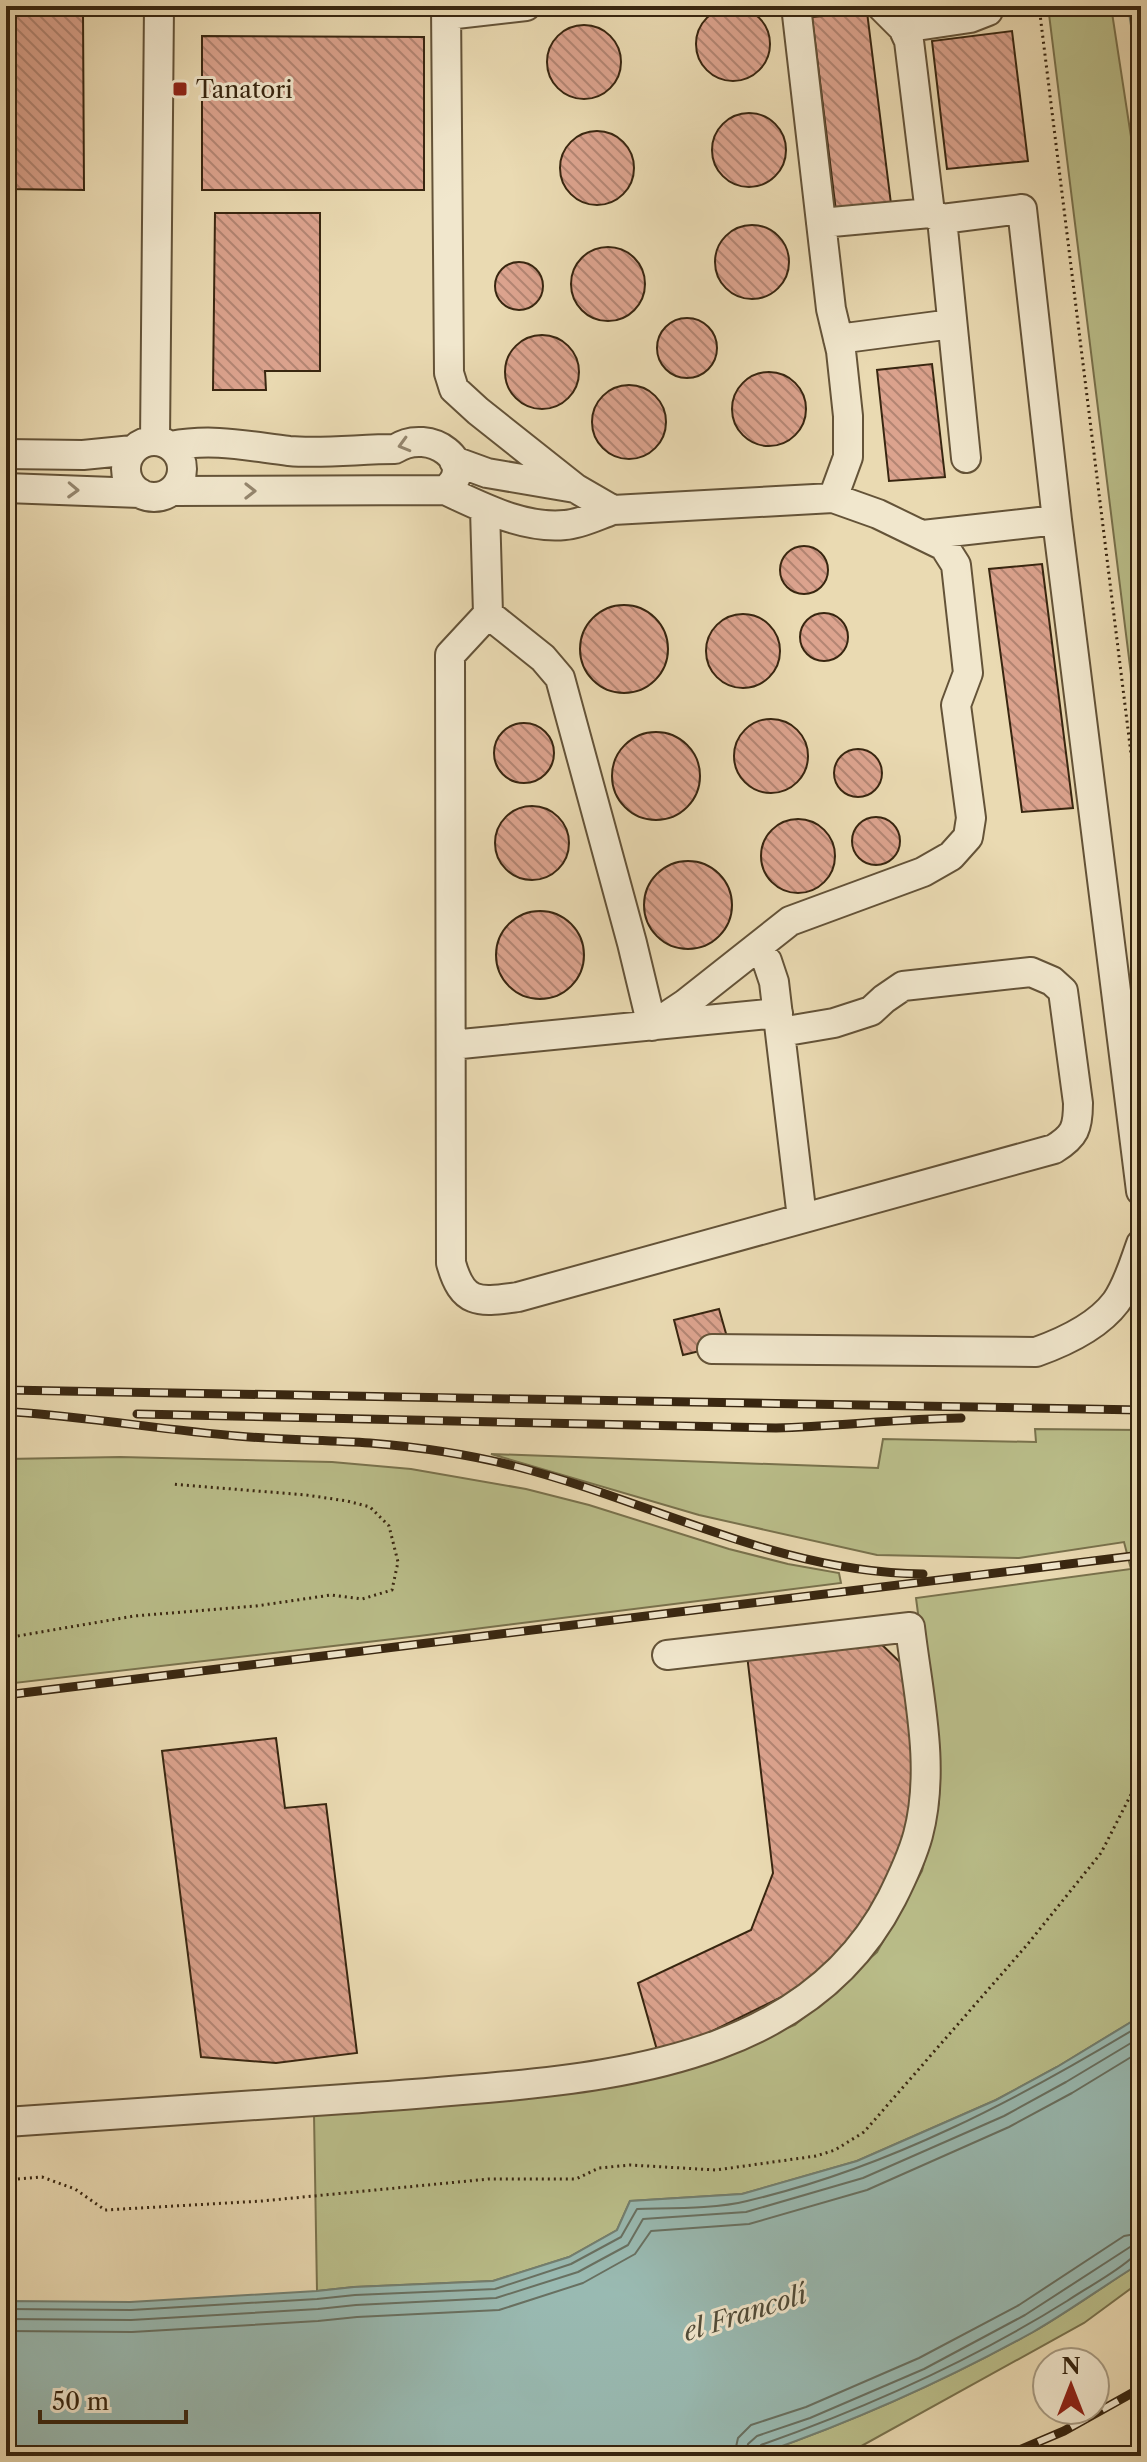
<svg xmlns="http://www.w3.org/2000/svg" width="1147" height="2462" font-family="'Libre Caslon Text',serif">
  <defs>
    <pattern id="building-back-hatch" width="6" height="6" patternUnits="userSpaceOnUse" patternTransform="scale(2)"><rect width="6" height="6" fill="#dca38e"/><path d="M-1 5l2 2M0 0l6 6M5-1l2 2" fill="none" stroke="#b38573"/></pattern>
  </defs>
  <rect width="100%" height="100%" fill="#eadab2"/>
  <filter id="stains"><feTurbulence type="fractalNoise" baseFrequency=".0025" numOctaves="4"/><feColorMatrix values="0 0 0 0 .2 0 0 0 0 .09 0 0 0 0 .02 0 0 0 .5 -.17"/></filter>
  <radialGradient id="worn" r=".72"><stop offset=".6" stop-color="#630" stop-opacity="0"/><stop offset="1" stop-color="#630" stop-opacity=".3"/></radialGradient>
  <path fill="#babe8a" stroke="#79724d" stroke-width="2" d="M 1048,6 L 1111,6 L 1141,202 L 1141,755 Z
    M 1035,1429 L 1141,1430 L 1141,2016 L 1057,2067 L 996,2100 L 857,2161 L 742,2194 L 630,2201 L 617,2230 L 569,2257 L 493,2281 L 354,2287 L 317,2291 L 314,2114 L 662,2077 L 795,2025 L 877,1952 L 922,1871 L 939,1803 L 932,1721 L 916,1598 L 1131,1569 L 1124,1542 L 1019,1558 L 877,1555 L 699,1515 L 491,1454 L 878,1468 L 883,1439 L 1036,1442 Z
    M 120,1457 L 332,1462 L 411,1469 L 526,1489 L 589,1505 L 729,1549 L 788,1564 L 839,1573 L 841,1583 L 419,1636 L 6,1684 L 6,1459 Z
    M 1141,2260 L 1141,2281 L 1084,2323 L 847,2454 L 837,2456 L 754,2456 C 850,2423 943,2382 1033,2332 C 1066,2313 1098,2290 1131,2269 Z"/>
  <path fill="#99bab2" stroke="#727f71" stroke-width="2" d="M 1128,6 L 1141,6 L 1141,91 Z
    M 1141,2016 L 1141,2260 L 1131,2269 C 1098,2290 1066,2313 1033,2332 C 943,2382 850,2423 754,2456 L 6,2456 L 6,2301 L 130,2302 L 317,2291 L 354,2287 L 493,2281 L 569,2257 L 617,2230 L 630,2201 L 742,2194 L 857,2161 L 996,2100 L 1057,2067 Z"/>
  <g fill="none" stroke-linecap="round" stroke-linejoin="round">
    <path stroke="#687061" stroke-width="2" d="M 6,2309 L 131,2310 L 317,2299 L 355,2295 L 495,2289 L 571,2264 L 621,2237 L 637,2209 C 669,2208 716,2209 747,2201 C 888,2168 1017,2100 1141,2025
      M 6,2319 L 131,2320 L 318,2309 L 356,2305 L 496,2298 L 578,2272 L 628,2245 L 643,2219 L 746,2212 L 863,2178 L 1004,2116 L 1066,2082 L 1141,2037
      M 6,2331 L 132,2332 L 318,2321 L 357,2317 L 499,2310 L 583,2283 L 635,2254 L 651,2231 L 749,2224 L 867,2190 L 1009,2127 L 1072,2093 L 1141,2051
      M 734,2456 L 738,2438 L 751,2425 L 806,2407 L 919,2358 L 1019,2305 L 1124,2236 L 1141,2233
      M 746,2456 L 748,2444 L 757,2436 L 810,2418 L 924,2369 L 1025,2315 L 1130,2247 L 1141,2245
      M 756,2456 L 757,2450 L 761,2445 C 868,2407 971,2361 1067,2301 C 1089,2286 1114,2274 1134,2256 L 1141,2255"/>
  </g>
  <path fill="url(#building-back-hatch)" stroke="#382610" stroke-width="2" d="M 196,6 L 412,6 L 412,13 L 196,11 Z
    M696 44a37 37 0 1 1 74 0a37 37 0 1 1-74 0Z
    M 6,12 L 83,13 L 84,190 L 6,189 Z
    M 867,12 L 891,204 L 836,211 L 812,17 Z
    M547 62a37 37 0 1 1 74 0a37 37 0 1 1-74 0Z
    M 1012,31 L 1028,161 L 947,169 L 932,41 Z
    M 202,36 L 424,37 L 424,190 L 202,190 Z
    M712 150a37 37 0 1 1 74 0a37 37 0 1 1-74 0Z
    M560 168a37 37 0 1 1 74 0a37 37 0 1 1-74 0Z
    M 215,213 L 320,213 L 320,371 L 265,371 L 266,390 L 213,390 Z
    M715 262a37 37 0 1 1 74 0a37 37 0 1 1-74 0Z
    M571 284a37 37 0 1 1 74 0a37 37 0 1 1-74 0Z
    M495 286a24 24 0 1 1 48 0a24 24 0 1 1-48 0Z
    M657 348a30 30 0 1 1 60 0a30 30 0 1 1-60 0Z
    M505 372a37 37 0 1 1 74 0a37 37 0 1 1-74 0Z
    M 932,364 L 945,477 L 889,481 L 877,370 Z
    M732 409a37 37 0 1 1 74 0a37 37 0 1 1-74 0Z
    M592 422a37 37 0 1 1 74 0a37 37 0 1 1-74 0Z
    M780 570a24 24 0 1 1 48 0a24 24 0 1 1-48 0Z
    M 1042,564 L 1073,808 L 1022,812 L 989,569 Z
    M580 649a44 44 0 1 1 88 0a44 44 0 1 1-88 0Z
    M800 637a24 24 0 1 1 48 0a24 24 0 1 1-48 0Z
    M706 651a37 37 0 1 1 74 0a37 37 0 1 1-74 0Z
    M734 756a37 37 0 1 1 74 0a37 37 0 1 1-74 0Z
    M494 753a30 30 0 1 1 60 0a30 30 0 1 1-60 0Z
    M612 776a44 44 0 1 1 88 0a44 44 0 1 1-88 0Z
    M834 773a24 24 0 1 1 48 0a24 24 0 1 1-48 0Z
    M495 843a37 37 0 1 1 74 0a37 37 0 1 1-74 0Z
    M852 841a24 24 0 1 1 48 0a24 24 0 1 1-48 0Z
    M761 856a37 37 0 1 1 74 0a37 37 0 1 1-74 0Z
    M644 905a44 44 0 1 1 88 0a44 44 0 1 1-88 0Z
    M496 955a44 44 0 1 1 88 0a44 44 0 1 1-88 0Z
    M 719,1309 L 729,1344 L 683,1355 L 674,1320 Z
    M 877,1640 L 906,1668 L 916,1781 L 905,1846 L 870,1916 L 821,1971 L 794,1991 L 692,2041 L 657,2050 L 638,1983 L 751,1930 L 773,1873 L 747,1655 Z
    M 276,1738 L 285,1808 L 326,1804 L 357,2053 L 276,2063 L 201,2057 L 162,1751 Z"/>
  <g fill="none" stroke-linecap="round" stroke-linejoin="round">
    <g stroke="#645338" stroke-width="32">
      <path id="minor" d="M 446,6 L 449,373 L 454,389 L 478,411 L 575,488
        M 796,6 L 831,309 L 841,351 L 848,416 L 848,457 L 833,498
        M 881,6 L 903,28 L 909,41 L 930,213
        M 447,15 L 526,6
        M 903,28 L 970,18 L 988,11
        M 942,219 L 1022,209 L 1057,520
        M 821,223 L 930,213 L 942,219 L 966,458
        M 838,339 L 952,324
        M126 469a28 28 0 1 1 56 0a28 28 0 1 1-56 0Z
        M 155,441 L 159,6
        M 171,446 C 213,438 247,446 289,451 C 322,454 361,449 395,449 C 430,426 480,464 445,490 L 172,491
        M 6,454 L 83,455 L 133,450
        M 6,488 L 140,493
        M 445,490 C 482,507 523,529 565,525 C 581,524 598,515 613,510 L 575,488 L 487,473 L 454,461
        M 485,509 L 488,614 L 450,655 L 451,1263 C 463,1306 480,1302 518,1297 L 1054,1149 C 1075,1136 1078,1128 1078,1103 L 1063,991 L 1052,981 L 1031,972 L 903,986 L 884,999 L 871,1011 L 834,1023 L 781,1032
        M 923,535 L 1057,520 L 1141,1191
        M 488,614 L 543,658 L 560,678 L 632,943 L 652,1026 L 685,1004 L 790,921 L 923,872 L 951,856 L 968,837 L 971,818 L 956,705 L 968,673 L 956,565 L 944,546 L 878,514 L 833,498 L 613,510
        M 755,949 L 767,961 L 774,982 L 802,1218
        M 451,1045 L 778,1013
        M 712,1349 L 1036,1352 C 1064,1342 1098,1326 1116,1302 C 1128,1285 1134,1263 1141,1244
        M 6,2122 C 119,2114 232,2107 345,2099 C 392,2096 440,2092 487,2088 C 639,2075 815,2049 892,1898 C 902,1878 912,1857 918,1835 C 936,1767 918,1695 910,1627 L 667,1655"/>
    </g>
    <path stroke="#382610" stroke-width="3" stroke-dasharray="2 4" stroke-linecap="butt" d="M 1039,6 L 1141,835
      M 6,1638 L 134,1616 L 256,1606 L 331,1595 L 362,1599 L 392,1590 L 398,1562 L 389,1526 L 370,1507 L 347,1501 L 306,1495 L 171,1484
      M 6,2180 L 42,2177 L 75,2189 L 105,2210 L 262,2201 L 489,2179 L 576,2179 L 599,2168 L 630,2165 L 716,2170 L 816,2156 L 835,2150 L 864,2132 L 1027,1945 L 1101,1853 L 1141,1775"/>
    <use href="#minor" stroke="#f1e7cd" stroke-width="28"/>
    <g stroke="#382610" stroke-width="9">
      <path id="rail" d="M 6,1390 L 1141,1410
        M 14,1412 C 89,1417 163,1430 237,1436 C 282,1440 326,1440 370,1443 C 418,1447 467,1454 514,1466 C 651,1501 779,1573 923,1574
        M 137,1414 L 776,1428 C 838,1426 899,1419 961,1418
        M 6,1695 L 1141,1555
        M 1005,2456 L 1064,2431 L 1141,2388"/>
    </g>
    <use href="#rail" stroke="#f1e7cd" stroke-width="6" stroke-dasharray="18" stroke-linecap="butt"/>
  </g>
  <defs><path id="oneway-chevron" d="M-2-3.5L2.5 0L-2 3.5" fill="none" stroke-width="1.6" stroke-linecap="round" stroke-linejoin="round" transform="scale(2)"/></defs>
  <g stroke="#94866e">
    <use href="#oneway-chevron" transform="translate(404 445) rotate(164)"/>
    <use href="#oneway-chevron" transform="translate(73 490) rotate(2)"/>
    <use href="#oneway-chevron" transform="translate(250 491)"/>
  </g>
  <rect fill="#8f2418" stroke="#f1e7cd" stroke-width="3" x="172" y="81" width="16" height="16" rx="4"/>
  <g text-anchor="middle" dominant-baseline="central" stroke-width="6" stroke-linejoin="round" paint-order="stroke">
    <g font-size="24" fill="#382610" stroke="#f1e7cd" text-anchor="start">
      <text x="196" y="89">Tanatori</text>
    </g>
    <g font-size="26" font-style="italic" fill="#504b38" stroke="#f1e7cd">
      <text transform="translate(745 2313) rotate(-18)">el Francolí</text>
    </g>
  </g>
  <rect width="1147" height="2462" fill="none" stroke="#eadab2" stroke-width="32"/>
  <rect x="8" y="8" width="1131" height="2446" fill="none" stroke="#382610" stroke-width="4"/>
  <rect x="16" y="16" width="1115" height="2430" fill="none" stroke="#382610" stroke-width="2"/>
  <g transform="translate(1071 2386)"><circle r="38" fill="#f1e7cd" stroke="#a79a81" stroke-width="2"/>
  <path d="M0-6L14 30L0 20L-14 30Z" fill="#8f2418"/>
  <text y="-12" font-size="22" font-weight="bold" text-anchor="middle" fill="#382610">N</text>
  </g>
  <path d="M40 2410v12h146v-12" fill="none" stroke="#382610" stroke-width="4"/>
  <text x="52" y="2410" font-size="24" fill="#382610" stroke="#f1e7cd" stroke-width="6" paint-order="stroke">50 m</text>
  <rect width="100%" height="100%" filter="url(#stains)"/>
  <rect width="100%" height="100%" fill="url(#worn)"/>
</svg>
